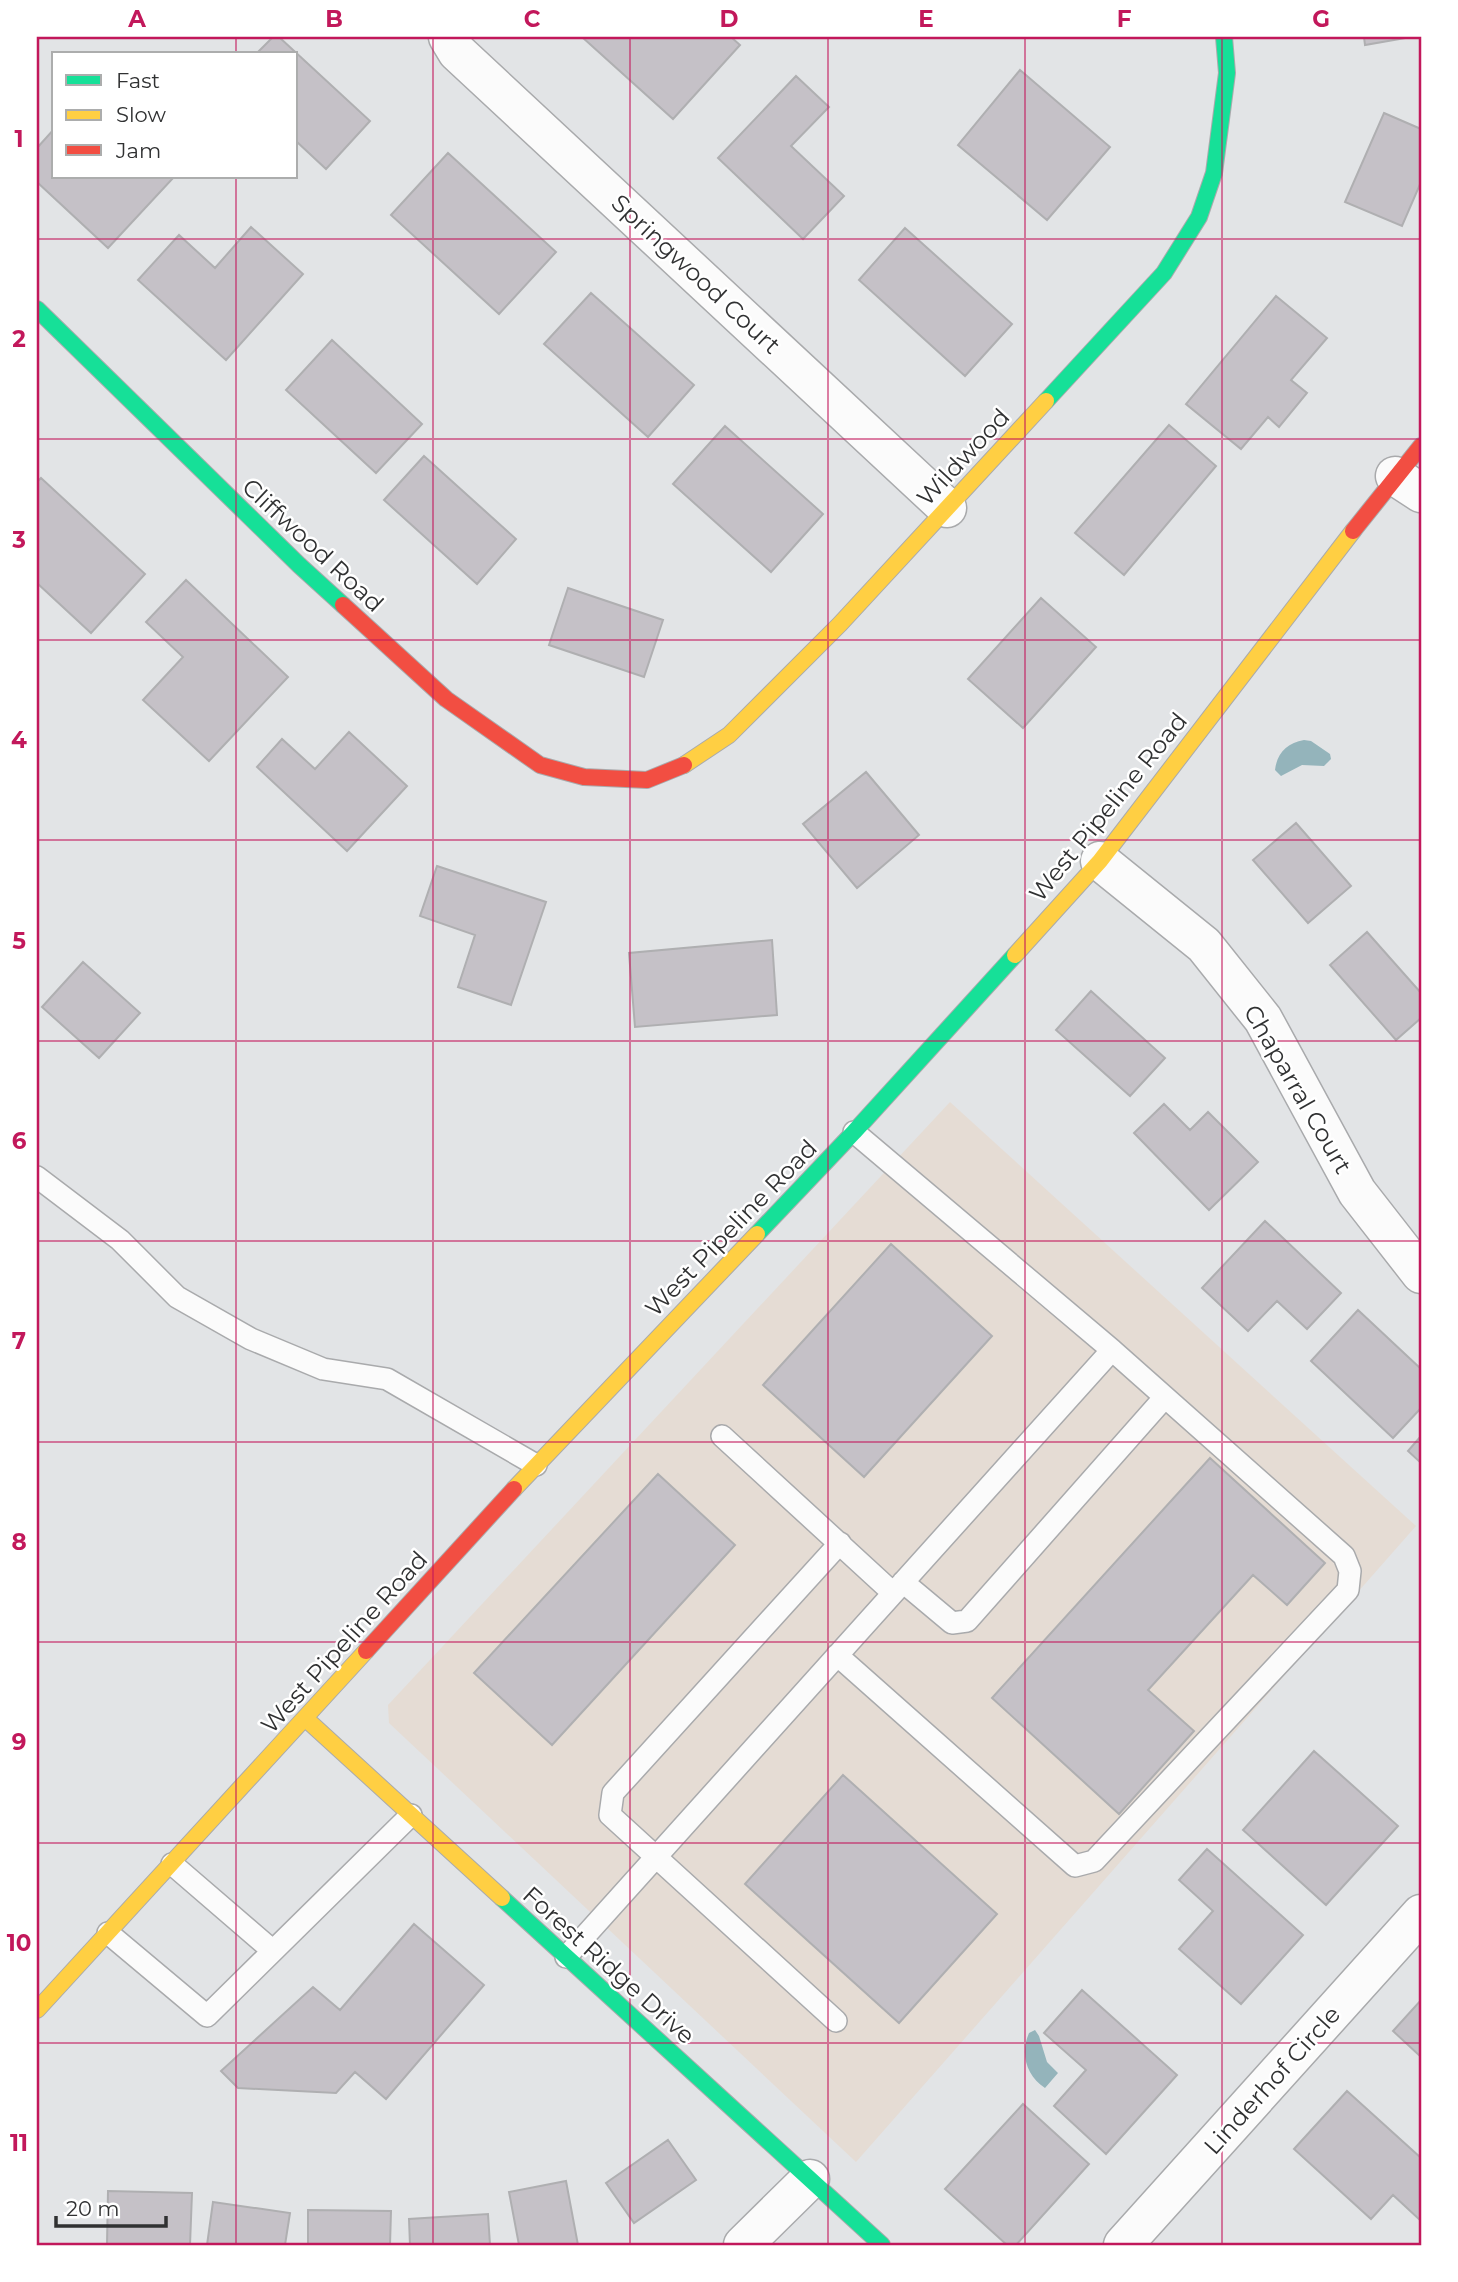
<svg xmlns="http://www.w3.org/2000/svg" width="1458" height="2282" font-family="Montserrat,sans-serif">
  <rect width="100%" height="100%" fill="#e2e4e6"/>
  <path fill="#e5dcd4" d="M 950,1102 L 1416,1526 L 856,2162 L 389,1723 L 388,1705 Z"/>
  <path fill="#94b4bb" d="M 1304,740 L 1311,741 L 1330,754 L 1331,759 L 1324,766 L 1302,765 L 1281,776 L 1275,770 C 1277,753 1287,743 1304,740 Z
    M 1035,2030 L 1039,2036 L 1047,2062 L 1058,2073 L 1045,2088 C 1026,2076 1020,2053 1029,2033 Z"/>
  <path fill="#c5c1c7" stroke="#afafb1" stroke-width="2" d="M 273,37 L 279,37 L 370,121 L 326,169 L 296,141 L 296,54 L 256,54 Z
    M 582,37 L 731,37 L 740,45 L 673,119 Z
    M 1364,37 L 1411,37 L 1365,45 Z
    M 1020,70 L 1110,147 L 1047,220 L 958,145 Z
    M 796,76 L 829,107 L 791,146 L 844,196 L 803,239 L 718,158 Z
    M 1384,113 L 1421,129 L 1421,182 L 1402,226 L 1345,202 Z
    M 54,129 L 54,177 L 174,177 L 108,248 L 37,182 L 37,148 Z
    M 448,153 L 556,252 L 499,314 L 391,215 Z
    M 251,227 L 303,274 L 226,360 L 138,280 L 179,235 L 215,268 Z
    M 905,228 L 1012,324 L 965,376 L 859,280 Z
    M 591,293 L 694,385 L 648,437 L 544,344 Z
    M 1276,296 L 1327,338 L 1291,380 L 1307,393 L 1279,427 L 1268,417 L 1241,449 L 1186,404 Z
    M 332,340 L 422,424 L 376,473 L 286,390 Z
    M 1169,425 L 1216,466 L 1124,575 L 1075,533 Z
    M 725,426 L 823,514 L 771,572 L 673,484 Z
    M 424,456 L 516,539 L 477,584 L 384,500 Z
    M 41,478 L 145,574 L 91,633 L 37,583 L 37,482 Z
    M 186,580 L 288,677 L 209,761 L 143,700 L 183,657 L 146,622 Z
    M 568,588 L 663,620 L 644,677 L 549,645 Z
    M 1041,598 L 1096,647 L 1023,728 L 968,679 Z
    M 349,732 L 407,786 L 347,851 L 257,767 L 282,739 L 315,769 Z
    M 866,772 L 919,835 L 857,888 L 803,824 Z
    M 1296,823 L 1351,886 L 1308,923 L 1253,860 Z
    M 437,866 L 546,902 L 511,1005 L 458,987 L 475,935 L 420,916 Z
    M 1367,932 L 1421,993 L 1421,1018 L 1396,1040 L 1330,965 Z
    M 772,940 L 777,1015 L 635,1027 L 629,953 Z
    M 83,962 L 140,1013 L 99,1058 L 42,1007 Z
    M 1091,991 L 1165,1058 L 1130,1096 L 1056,1030 Z
    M 1164,1104 L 1190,1130 L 1208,1112 L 1258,1162 L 1209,1210 L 1134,1133 Z
    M 1265,1221 L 1341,1293 L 1307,1329 L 1277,1301 L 1248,1331 L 1202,1288 Z
    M 891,1244 L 992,1336 L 864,1477 L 763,1385 Z
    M 1358,1310 L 1421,1369 L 1421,1408 L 1393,1438 L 1311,1361 Z
    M 1421,1436 L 1421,1463 L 1408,1451 Z
    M 1210,1458 L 1325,1563 L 1287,1605 L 1253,1575 L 1148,1690 L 1194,1731 L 1119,1814 L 992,1698 Z
    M 658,1474 L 735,1545 L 552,1745 L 474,1673 Z
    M 1314,1751 L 1398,1826 L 1326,1905 L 1243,1830 Z
    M 843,1775 L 997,1914 L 899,2023 L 745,1884 Z
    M 1207,1849 L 1303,1935 L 1241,2004 L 1179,1949 L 1213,1911 L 1179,1880 Z
    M 414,1924 L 484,1985 L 386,2099 L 355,2072 L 336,2093 L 238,2088 L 221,2071 L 313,1987 L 340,2010 Z
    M 1082,1990 L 1177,2075 L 1106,2154 L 1054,2106 L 1086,2070 L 1044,2033 Z
    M 1421,2000 L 1421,2057 L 1393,2031 Z
    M 1347,2091 L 1421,2158 L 1421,2221 L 1393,2195 L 1371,2219 L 1294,2149 Z
    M 1023,2104 L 1089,2164 L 1016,2245 L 1007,2245 L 945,2189 Z
    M 668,2140 L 696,2180 L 634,2223 L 606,2183 Z
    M 566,2181 L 578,2245 L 519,2245 L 509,2192 Z
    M 108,2191 L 192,2193 L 190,2245 L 107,2245 Z
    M 213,2202 L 290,2213 L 285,2245 L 207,2245 Z
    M 308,2210 L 391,2211 L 390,2245 L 308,2245 Z
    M 488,2214 L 490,2245 L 410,2245 L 409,2219 Z"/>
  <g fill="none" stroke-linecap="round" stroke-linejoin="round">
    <g stroke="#a9aaac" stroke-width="24">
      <path id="lane" d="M 37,1177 L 120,1240 L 177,1297 L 251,1339 L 323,1369 L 387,1379 L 536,1465
        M 722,1436 L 893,1593
        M 903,1582 L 952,1623 L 967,1621 L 1165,1397
        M 837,1655 L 1075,1866 L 1094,1861 L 1348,1590 L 1350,1571 L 1344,1556 L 1112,1350
        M 172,1864 L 273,1951
        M 108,1933 L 207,2016 L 411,1815
        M 566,1957 L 1112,1350 L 854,1132
        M 836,2021 L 610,1815 L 613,1793 L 840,1543"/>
    </g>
    <g stroke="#a9aaac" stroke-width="41">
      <path id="street" d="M 448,37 L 457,52 L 947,508
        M 1395,476 L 1421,493
        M 1100,861 L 1204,945 L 1263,1019 L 1357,1192 L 1421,1274
        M 743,2245 L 810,2179
        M 1123,2245 L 1421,1914"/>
    </g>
    <g stroke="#a9aaac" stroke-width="18">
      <path id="fast" d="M 37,309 L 299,565 L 343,605
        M 1046,401 L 1164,273 L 1199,217 L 1214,173 L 1227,73 L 1224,37
        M 757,1234 L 854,1132 L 1015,955
        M 502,1898 L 882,2245"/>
    </g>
    <g stroke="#a9aaac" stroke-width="18">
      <path id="slow" d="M 684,765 L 729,735 L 840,624 L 1046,401
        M 1015,955 L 1100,861 L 1353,531
        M 514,1489 L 757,1234
        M 305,1718 L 502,1898
        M 37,2010 L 366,1651"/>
    </g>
    <g stroke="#a9aaac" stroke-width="18">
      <path id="jam" d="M 1353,531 L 1421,446
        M 343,605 L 446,699 L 540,765 L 584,777 L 647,780 L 684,765
        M 366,1651 L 514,1489"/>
    </g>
    <use href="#lane" stroke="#fbfbfb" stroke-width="21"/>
    <use href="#street" stroke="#fbfbfb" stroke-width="38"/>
    <use href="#fast" stroke="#16e098" stroke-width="16"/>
    <use href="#slow" stroke="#ffcf43" stroke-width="16"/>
    <use href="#jam" stroke="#f24e42" stroke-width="16"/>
  </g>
  <path fill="none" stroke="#c2185b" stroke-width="2" stroke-opacity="0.55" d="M 236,37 L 236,54M 433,37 L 433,2245M 630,37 L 630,2245M 828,37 L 828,2245M 1025,37 L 1025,2245M 1222,37 L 1222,2245M 236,177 L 236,2245M 37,239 L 1421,239M 37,439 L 1421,439M 37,640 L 1421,640M 37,840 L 1421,840M 37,1041 L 1421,1041M 37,1241 L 1421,1241M 37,1442 L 1421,1442M 37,1642 L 1421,1642M 37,1843 L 1421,1843M 37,2043 L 1421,2043"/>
  <g text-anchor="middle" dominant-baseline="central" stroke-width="5" stroke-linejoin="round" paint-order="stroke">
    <g font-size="24" fill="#303132" stroke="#fff">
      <text transform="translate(696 274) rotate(43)">Springwood Court</text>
      <text transform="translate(963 457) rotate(-47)">Wildwood</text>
      <text transform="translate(313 545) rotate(43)">Cliffwood Road</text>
      <text transform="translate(1108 807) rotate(-51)">West Pipeline Road</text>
      <text transform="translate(1298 1089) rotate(60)">Chaparral Court</text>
      <text transform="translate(731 1228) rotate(-46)">West Pipeline Road</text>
      <text transform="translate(344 1642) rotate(-48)">West Pipeline Road</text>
      <text transform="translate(609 1965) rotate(42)">Forest Ridge Drive</text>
      <text transform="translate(1272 2080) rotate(-48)">Linderhof Circle</text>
    </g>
  </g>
  <rect width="1458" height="2282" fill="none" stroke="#ffffff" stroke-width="77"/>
  <rect x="52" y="52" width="245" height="126" fill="#ffffff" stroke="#acadad" stroke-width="2"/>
  <rect x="66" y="75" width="35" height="10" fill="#16e098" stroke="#acadad" stroke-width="2"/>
  <text x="116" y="88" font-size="21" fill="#303132">Fast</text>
  <rect x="66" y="110" width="35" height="10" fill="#ffcf43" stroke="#acadad" stroke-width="2"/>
  <text x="116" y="122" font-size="21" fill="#303132">Slow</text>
  <rect x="66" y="145" width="35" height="10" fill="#f24e42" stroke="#acadad" stroke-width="2"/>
  <text x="116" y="158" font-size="21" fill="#303132">Jam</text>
  <path d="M56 2216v10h110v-10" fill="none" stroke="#303132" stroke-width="3.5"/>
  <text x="66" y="2216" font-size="21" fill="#303132" stroke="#ffffff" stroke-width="5" paint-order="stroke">20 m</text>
  <rect x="38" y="38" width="1382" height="2206" fill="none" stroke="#c2185b" stroke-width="2.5"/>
  <g font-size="23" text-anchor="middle" font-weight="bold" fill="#c2185b">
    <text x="137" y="27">A</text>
    <text x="334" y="27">B</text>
    <text x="532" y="27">C</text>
    <text x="729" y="27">D</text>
    <text x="926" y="27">E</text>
    <text x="1124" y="27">F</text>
    <text x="1321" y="27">G</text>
    <text x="19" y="147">1</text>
    <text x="19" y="347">2</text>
    <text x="19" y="548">3</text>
    <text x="19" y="748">4</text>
    <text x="19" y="949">5</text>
    <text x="19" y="1149">6</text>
    <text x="19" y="1349">7</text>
    <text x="19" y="1550">8</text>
    <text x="19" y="1750">9</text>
    <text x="19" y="1951">10</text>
    <text x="19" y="2151">11</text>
  </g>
</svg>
